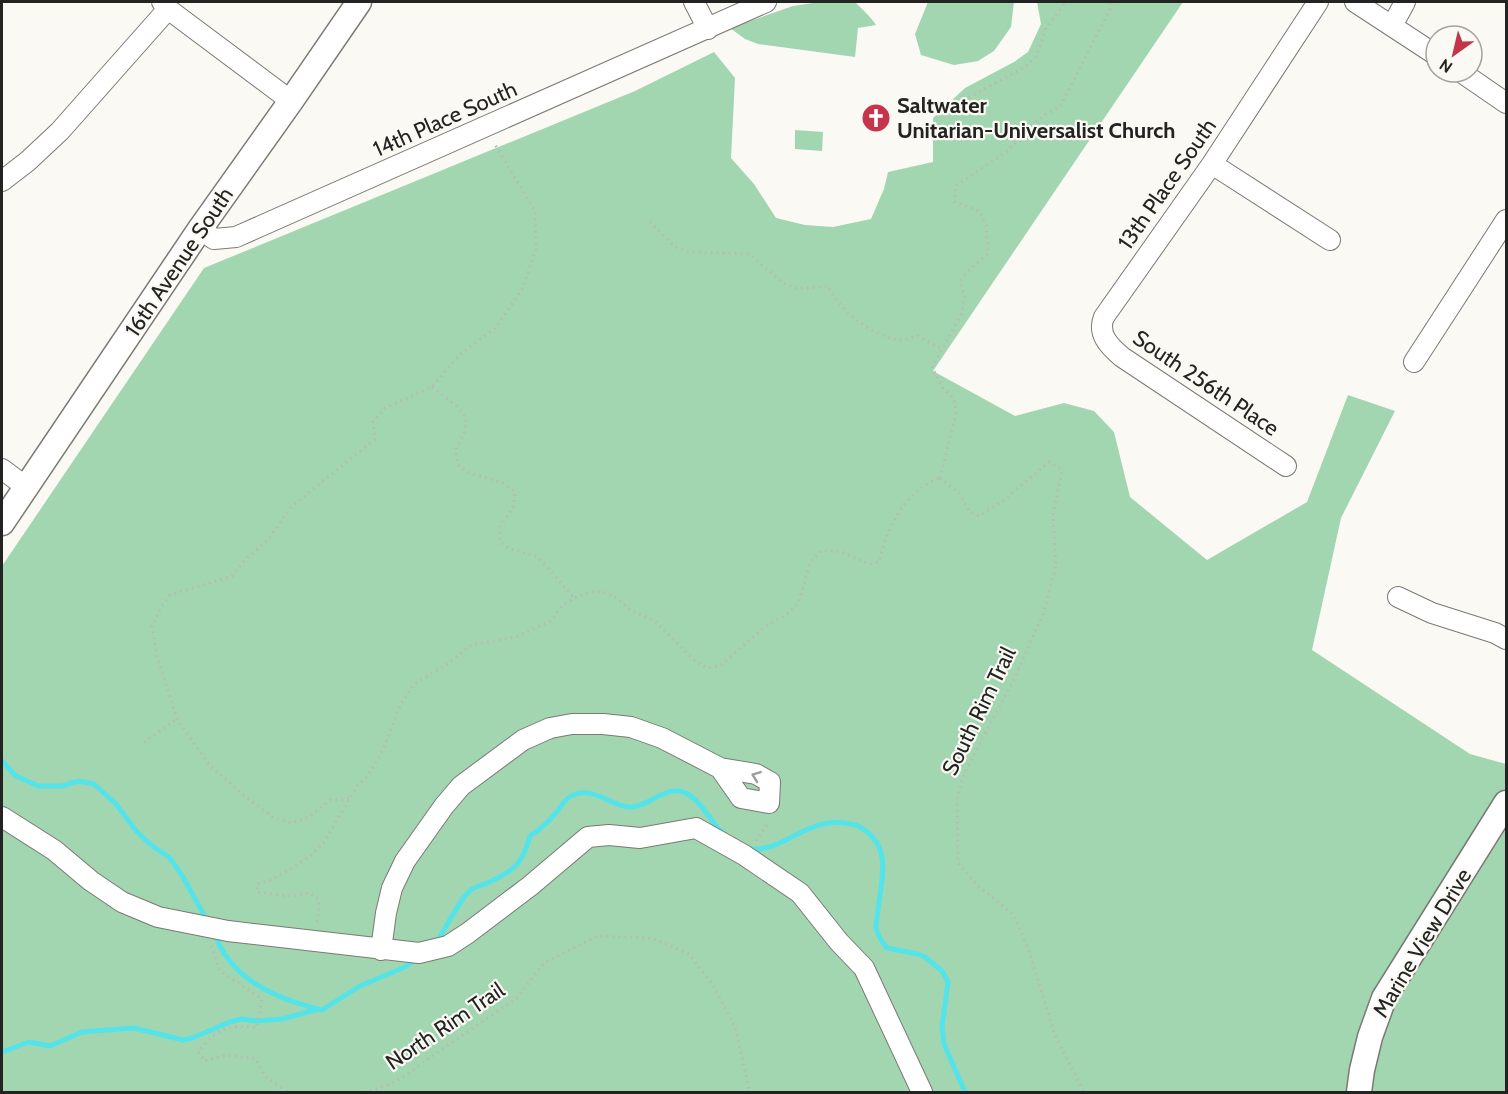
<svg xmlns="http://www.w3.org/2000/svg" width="1508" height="1094" font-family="Cabin,sans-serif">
  <rect width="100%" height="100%" fill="#faf9f4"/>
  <path fill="#a2d6b0" d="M 820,2 L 855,2 C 863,10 870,16 876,25 L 858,28 L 855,57 L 758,44 L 745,39 L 730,28 L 793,6 Z
    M 928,2 L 1014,2 L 1011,27 L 994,51 L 978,61 L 954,65 L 921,55 L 915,34 Z
    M 1037,2 L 1183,2 L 933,371 L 1015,416 L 1064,403 L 1094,411 L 1114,432 L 1130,497 L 1207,560 L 1307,502 L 1348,395 L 1395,411 L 1341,518 L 1312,650 L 1470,754 L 1506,764 L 1506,1092 L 2,1092 L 2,566 L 204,268 L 635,91 L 714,52 L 735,78 L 731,158 L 754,184 L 776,218 L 805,225 L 833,227 L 871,219 L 884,189 L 888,172 L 933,162 L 933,118 L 965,88 L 1014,62 L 1028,52 L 1041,24 Z
    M 795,130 L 823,132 L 822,151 L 795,149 Z"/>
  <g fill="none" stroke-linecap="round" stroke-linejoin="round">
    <path stroke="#55e3ea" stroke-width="5" d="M 2,761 L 16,776 L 38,786 L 62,786 L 78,781 L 94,784 L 116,804 L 137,832 L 151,845 L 170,858 L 183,877 L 208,922
      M 748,849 C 783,853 807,817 845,823 C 849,824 855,824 858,826 C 893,844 882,877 878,909 C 878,914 876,921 876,927 C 877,935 882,942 887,948 L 918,954 L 925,957 L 942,971 L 948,982 L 942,1027 L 944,1044 L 965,1092
      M 214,932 C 230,980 277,999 322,1010
      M 436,943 C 445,930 461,896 472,889 C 477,886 484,885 489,882 C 514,871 523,863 530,836 C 539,830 547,824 554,815 C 560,809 564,798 573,795 C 593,786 610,806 630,807 C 648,808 667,783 686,793 C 703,802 709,821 723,833
      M 322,1010 L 360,986 L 405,967 L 418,958
      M 2,1052 L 29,1042 L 50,1046 L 82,1032 L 134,1028 L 183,1040 L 192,1038 L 230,1022 L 241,1019 L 257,1021 L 282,1019 L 315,1010"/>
    <g stroke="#7a7975" stroke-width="22">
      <path id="minor" d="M 162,2 L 168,9 L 291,101
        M 694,2 L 708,29
        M 1355,2 L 1436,55
        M 1392,26 L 1405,2
        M 1461,72 L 1506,103
        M 1212,164 L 1330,240
        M 2,181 L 28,161 L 60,131 L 168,9
        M 200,229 L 214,239 L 236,237 L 766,2
        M 1414,362 L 1506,220
        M 1286,466 L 1122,357 C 1109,346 1097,334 1104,317 L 1212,164 L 1318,2
        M 2,469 L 26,487
        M 1398,597 L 1432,613 L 1495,633 L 1506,639
        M 2,817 L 54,850 L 91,881 L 122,902 L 158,917 L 228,931 L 419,953 L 448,946 L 468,933 L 530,886 L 588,837 L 609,835 L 640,838 L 696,828 L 744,855 L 800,893 L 839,942 L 864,968 L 922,1092
        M 381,950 L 386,913 L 392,888 L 405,861 L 444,806 L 461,786 L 523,740 L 550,728 L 572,724 L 603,724 L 631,727 L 662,738 L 720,768 L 756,774 L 770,782 L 769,803 L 741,798 L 720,768"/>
    </g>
    <g stroke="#7a7975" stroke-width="27">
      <path id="major" d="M 2,523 L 200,229 L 291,101 L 359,2
        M 1359,1092 L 1362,1070 L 1370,1037 L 1384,998 L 1506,803"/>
    </g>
    <path stroke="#b9b9b5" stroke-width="3" stroke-dasharray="1.5 4.5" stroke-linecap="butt" d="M 923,111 L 955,105 L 1025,67 L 1036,57 L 1046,28 L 1066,2
      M 650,222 L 675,247 L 691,252 L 749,254 L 782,282 L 797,289 L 828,286 C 839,310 872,336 899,340 C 905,341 912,337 918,336 L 942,349
      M 432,387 C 462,411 478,413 455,451 L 458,465 L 467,472 L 503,483 L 515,492 L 514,506 L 500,527 L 500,542 L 508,548 L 538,557 L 574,598
      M 940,478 L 959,493 L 970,512 L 979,516 L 1004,500 L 1049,462 L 1062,470 L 1053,515 L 1056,567 L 1043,614 L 1014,679 L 965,772 L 957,797 L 958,863 L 977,885 L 1014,915 L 1029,951 L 1055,1035 L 1084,1092
      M 940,478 L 956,414 L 955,403 L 951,395 L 943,389 L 932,367 L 961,315 L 965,298 L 960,282 L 970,269 L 988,254 L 986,225 L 979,211 L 955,202 L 955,186 L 1008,151 L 1026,130 L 1046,114 L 1060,107 L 1110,9 L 1111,2
      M 144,742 L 177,719
      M 349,799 L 330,800 L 309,817 L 292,823 L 274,818 L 247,798 L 209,765 L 177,719 L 157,656 L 152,626 L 161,607 L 170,595 L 232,576 L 246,559 L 267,541 L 291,507 L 375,439 L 373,422 L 385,408 L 432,387 L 459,355 L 495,328 L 522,290 L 536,249 L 535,211 L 494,143
      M 756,841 L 769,822
      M 317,922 L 319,911 L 319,900 L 310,893 L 286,896 L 257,892 L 257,884 L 271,880 L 293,867 L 310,856 L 325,841 L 357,786 L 367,777 L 383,750 L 400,706 L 413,685 L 449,663 L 471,645 L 516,637 L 551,621 L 562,606 L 574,598 L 589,592 L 604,592 L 617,598 L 630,610 L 655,621 L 695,661 L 707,668 L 721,665 L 766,626 L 789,613 L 799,602 L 810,563 L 822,550 L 842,552 L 869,564 L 879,562 C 888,526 903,492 940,478
      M 211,946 L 220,971 L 262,999 L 256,1028 C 227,1023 216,1030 198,1052 L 205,1061 L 226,1055 L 256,1059 L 265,1077 L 288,1092
      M 364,1092 C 386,1088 406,1077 422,1063 L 517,998 L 544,963 L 597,936 L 652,938 L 689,954 L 713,985 L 735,1027 L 750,1092"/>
    <use href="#minor" stroke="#fff" stroke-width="20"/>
    <use href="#major" stroke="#fff" stroke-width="24"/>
  </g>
  <defs><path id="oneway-chevron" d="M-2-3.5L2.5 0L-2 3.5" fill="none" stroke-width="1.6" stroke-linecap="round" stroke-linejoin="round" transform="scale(1.5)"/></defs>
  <use stroke="#9c9c9b" href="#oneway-chevron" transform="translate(756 776) rotate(-160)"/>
  <defs>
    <g id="church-disc" transform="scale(1.5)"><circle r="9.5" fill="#c4344a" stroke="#faf9f4"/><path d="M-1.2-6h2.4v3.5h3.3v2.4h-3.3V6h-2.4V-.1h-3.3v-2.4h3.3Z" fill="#fff"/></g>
  </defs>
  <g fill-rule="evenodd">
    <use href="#church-disc" x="876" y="118"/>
  </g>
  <g text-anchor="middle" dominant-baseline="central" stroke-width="4.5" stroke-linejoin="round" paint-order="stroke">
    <g font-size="22" font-weight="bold" fill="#232321" stroke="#faf9f4" text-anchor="start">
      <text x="897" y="105">Saltwater<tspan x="897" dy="25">Unitarian-Universalist Church</tspan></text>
    </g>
    <g font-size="22" fill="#232321" stroke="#faf9f4">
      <text transform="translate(445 119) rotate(-24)">14th Place South</text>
      <text transform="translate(1167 184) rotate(-55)">13th Place South</text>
      <text transform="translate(179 262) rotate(-56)">16th Avenue South</text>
      <text transform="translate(1206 383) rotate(34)">South 256th Place</text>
      <text transform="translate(979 711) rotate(-64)">South Rim Trail</text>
      <text transform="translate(1422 943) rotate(-59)">Marine View Drive</text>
      <text transform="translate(445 1026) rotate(-34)">North Rim Trail</text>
    </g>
  </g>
  <rect width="1508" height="1094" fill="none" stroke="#232321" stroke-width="6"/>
  <g transform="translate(1454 54) rotate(214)"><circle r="28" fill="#faf9f4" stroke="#a4a3a0" stroke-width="1.5"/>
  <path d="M0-4.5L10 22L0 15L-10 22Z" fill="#c4344a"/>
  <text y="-9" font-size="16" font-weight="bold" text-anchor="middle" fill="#232321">N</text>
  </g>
</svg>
